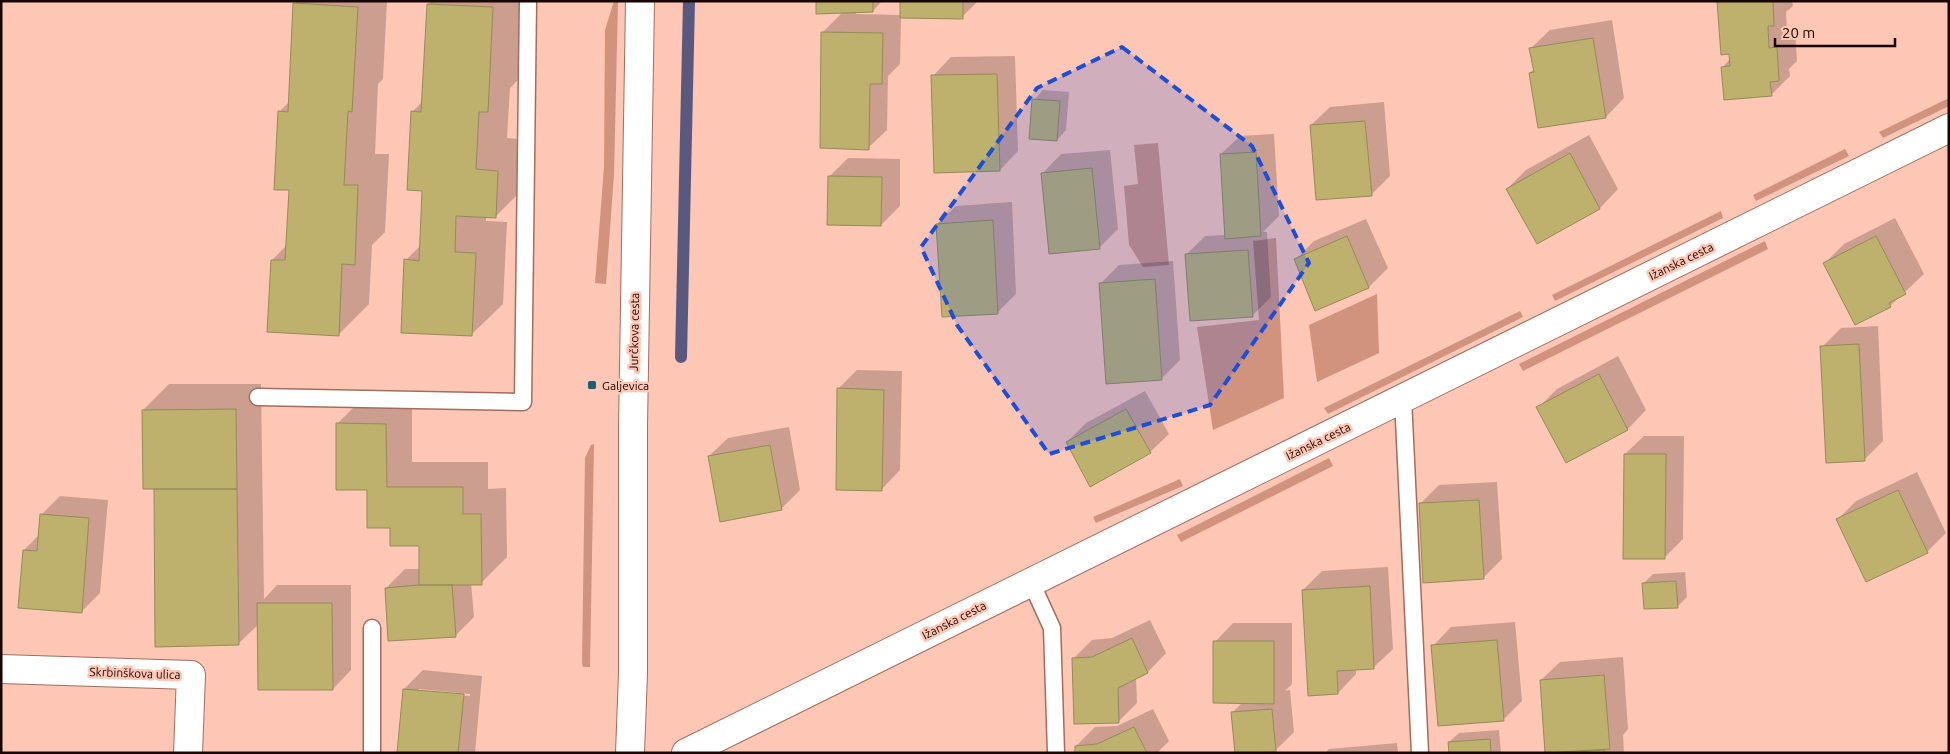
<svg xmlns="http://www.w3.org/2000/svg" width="1950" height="754" font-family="Ubuntu,sans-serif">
  <rect width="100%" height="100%" fill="#fec6b4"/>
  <path fill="#d1927e" d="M 614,1 L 618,1 L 614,174 L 606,284 L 595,283 L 604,167 L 605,30 Z
    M 1949,98 L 1949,106 L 1883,138 L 1879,132 Z
    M 1158,143 L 1169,265 L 1143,267 L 1129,245 L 1124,186 L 1138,184 L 1134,145 Z
    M 1845,149 L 1849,156 L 1756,201 L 1753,195 Z
    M 1721,211 L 1723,218 L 1555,301 L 1552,295 Z
    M 1276,238 L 1284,398 L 1213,430 L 1197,327 L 1259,320 L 1253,241 Z
    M 1765,241 L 1768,249 L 1523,371 L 1519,364 Z
    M 1377,294 L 1379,353 L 1317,382 L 1309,325 Z
    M 1520,311 L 1523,317 L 1328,414 L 1324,408 Z
    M 594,444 L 590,667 L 583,667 L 582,663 L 585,458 L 591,445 Z
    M 1329,458 L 1333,466 L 1181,542 L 1177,535 Z
    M 1180,479 L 1183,486 L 1096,523 L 1093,517 Z"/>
  <path fill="#0003" fill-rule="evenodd" d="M 297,1 L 387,1 L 383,79 L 378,84 L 375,154 L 389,154 L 385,232 L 372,245 L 369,304 L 338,335 L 272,260 L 287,245 L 290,189 L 279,112 L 290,101 L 295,4 Z
    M 431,1 L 522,1 L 518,80 L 510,88 L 507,138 L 529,140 L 526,186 L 495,217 L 486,217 L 486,221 L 507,222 L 503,304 L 471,335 L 406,260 L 421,245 L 423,189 L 412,112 L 423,101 L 428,4 Z
    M 817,1 L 882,1 L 873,11 L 856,11 L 856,14 L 901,15 L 901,1 L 978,1 L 962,17 L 901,17 L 900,64 L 888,76 L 887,130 L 868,148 L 823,32 L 843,12 Z
    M 1718,1 L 1792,1 L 1793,6 L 1786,12 L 1787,30 L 1795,29 L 1797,61 L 1789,69 L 1790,76 L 1771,95 L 1723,67 L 1730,59 Z
    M 1612,20 L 1624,98 L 1606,117 L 1530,73 L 1534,69 L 1531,48 L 1550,30 Z
    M 1015,56 L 1018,151 L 1000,170 L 933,76 L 951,57 Z
    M 1043,90 L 1069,92 L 1066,130 L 1057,140 L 1034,100 Z
    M 1384,102 L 1390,176 L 1371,195 L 1311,125 L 1330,107 Z
    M 1274,134 L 1279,216 L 1263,232 L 1267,232 L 1271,297 L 1252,316 L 1186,255 L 1205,236 L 1226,235 L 1221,154 L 1240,136 Z
    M 1589,135 L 1618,189 L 1600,208 L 1537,242 L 1507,189 L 1526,170 Z
    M 1110,150 L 1118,229 L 1099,248 L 1043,173 L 1061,154 Z
    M 848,158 L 900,159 L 900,206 L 881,225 L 829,177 Z
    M 1012,202 L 1016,294 L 998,312 L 937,224 L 956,206 Z
    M 1895,218 L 1924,274 L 1890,306 L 1825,263 L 1844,244 Z
    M 1366,219 L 1388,268 L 1369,287 L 1316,309 L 1295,260 L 1314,241 Z
    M 1173,261 L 1180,360 L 1162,378 L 1100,284 L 1119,265 Z
    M 1878,326 L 1883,441 L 1864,460 L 1822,347 L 1841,328 Z
    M 1618,356 L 1646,410 L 1628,429 L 1567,462 L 1538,408 L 1557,389 Z
    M 857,370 L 902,371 L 900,470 L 882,489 L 838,389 Z
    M 169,384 L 261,384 L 264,599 L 277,585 L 351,585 L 351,670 L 333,689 L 259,624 L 238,644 L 155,488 L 143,410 Z
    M 1145,391 L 1169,434 L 1150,452 L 1067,442 L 1086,423 Z
    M 363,398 L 412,398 L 412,462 L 488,462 L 488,489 L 506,488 L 507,557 L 481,583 L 471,583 L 474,617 L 455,636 L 386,588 L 405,569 L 420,569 L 420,545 L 392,527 L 368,489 L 337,424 Z
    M 789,427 L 800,490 L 781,509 L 709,456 L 728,438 Z
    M 1644,436 L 1684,436 L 1683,539 L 1664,558 L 1625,454 Z
    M 1917,472 L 1946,533 L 1927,552 L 1838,519 L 1856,501 Z
    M 1497,482 L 1502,559 L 1483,578 L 1420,504 L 1439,485 Z
    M 60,496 L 108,500 L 100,593 L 81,612 L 24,550 L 40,534 L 41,515 Z
    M 1388,567 L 1393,649 L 1374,667 L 1356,668 L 1356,674 L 1338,693 L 1303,590 L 1322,571 Z
    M 1685,572 L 1687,597 L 1677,607 L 1644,583 L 1653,574 Z
    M 1150,620 L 1166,653 L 1148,672 L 1136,677 L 1137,703 L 1118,722 L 1073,659 L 1092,640 L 1112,638 Z
    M 1515,622 L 1522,701 L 1503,720 L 1433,646 L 1451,627 Z
    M 1233,623 L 1292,623 L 1292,684 L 1285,691 L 1290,690 L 1294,732 L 1275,751 L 1236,753 L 1233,712 L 1243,702 L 1215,642 Z
    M 1623,657 L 1628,729 L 1623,735 L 1624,753 L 1550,753 L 1541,680 L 1560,662 Z
    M 423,670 L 482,676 L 475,753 L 399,753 L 404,689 ZM 419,689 L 470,694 L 470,696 L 419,692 Z
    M 1153,709 L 1169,741 L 1157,753 L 1076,753 L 1076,746 L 1095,727 L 1117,726 Z
    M 1499,730 L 1501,753 L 1450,753 L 1449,742 L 1459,733 Z
    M 1397,743 L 1398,753 L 1325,753 L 1329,749 Z"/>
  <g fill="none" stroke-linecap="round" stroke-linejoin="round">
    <path stroke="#595980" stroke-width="12" d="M 681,357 L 689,1"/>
  </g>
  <path fill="#beb06d" stroke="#958b59" d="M 816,1 L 873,1 L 873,12 L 816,14 Z
    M 900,1 L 963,1 L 963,19 L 900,18 Z
    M 1717,1 L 1773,1 L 1774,26 L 1768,26 L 1769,48 L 1777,47 L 1779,81 L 1770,82 L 1772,96 L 1724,100 L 1721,67 L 1730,66 L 1729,54 L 1721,55 Z
    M 293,3 L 358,7 L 352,112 L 348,111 L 344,185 L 358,185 L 355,265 L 342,264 L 339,336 L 267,332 L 271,260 L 285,260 L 289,190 L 274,190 L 278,111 L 288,112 Z
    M 427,4 L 493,7 L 488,112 L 479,112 L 476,169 L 498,171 L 496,218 L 456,216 L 455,252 L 476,253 L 472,336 L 401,333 L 404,259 L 419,261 L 422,191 L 407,190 L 411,111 L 421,112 Z
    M 821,32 L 883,33 L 882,84 L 870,84 L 869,150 L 820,148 Z
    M 1593,38 L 1606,118 L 1538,128 L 1529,73 L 1534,72 L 1529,48 Z
    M 997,74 L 1000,171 L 934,173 L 931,75 Z
    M 1032,99 L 1060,101 L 1057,141 L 1029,139 Z
    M 1365,121 L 1372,196 L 1316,200 L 1310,125 Z
    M 1256,152 L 1261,236 L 1225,239 L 1220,154 Z
    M 1570,153 L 1600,209 L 1537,244 L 1506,189 Z
    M 1092,168 L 1100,249 L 1049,254 L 1041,173 Z
    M 828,176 L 882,177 L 881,226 L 827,225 Z
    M 993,220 L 998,314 L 942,317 L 936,224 Z
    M 1347,236 L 1369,288 L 1315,311 L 1294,259 Z
    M 1876,236 L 1906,294 L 1889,303 L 1891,307 L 1855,325 L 1823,263 Z
    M 1248,250 L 1253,317 L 1190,321 L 1185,254 Z
    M 1155,279 L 1162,380 L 1106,384 L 1099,283 Z
    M 1859,344 L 1865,461 L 1826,463 L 1820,346 Z
    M 1599,374 L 1628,430 L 1566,463 L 1536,407 Z
    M 837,388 L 884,390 L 882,491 L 836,490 Z
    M 236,409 L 237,489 L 143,489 L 142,410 Z
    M 1126,409 L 1151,453 L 1090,487 L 1066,442 Z
    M 336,423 L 386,424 L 387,487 L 463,487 L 463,514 L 481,514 L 482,585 L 419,585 L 419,546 L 390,546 L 390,528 L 367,528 L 367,490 L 336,490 Z
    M 770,445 L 782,510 L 720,522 L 708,456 Z
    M 1624,454 L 1666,454 L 1665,559 L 1623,559 Z
    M 154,489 L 237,489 L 239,645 L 155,647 Z
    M 1898,490 L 1928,553 L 1866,582 L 1836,519 Z
    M 1479,500 L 1484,579 L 1423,583 L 1419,503 Z
    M 40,514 L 89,518 L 82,613 L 18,608 L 23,550 L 37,551 Z
    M 1676,581 L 1678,608 L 1644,609 L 1642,583 Z
    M 419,585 L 452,585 L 456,637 L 388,641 L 385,588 Z
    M 1370,586 L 1374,669 L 1337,671 L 1338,694 L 1308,696 L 1302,590 Z
    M 257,603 L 332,603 L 333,690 L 258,690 Z
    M 1132,638 L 1148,673 L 1118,688 L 1119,723 L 1074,724 L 1072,658 L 1092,657 Z
    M 1497,640 L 1504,721 L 1438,726 L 1431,645 Z
    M 1213,641 L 1274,641 L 1274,704 L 1213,703 Z
    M 1604,675 L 1610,749 L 1545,753 L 1540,680 Z
    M 403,689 L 464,694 L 458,753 L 397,753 Z
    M 1272,709 L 1276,752 L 1235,753 L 1231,712 Z
    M 1134,727 L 1147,753 L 1075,753 L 1075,746 L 1097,744 Z
    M 1490,739 L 1491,753 L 1449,753 L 1448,742 Z
    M 1604,750 L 1605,753 L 1561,753 Z"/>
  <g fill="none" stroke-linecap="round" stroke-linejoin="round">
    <g stroke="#a16e5e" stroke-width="19">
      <path id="lane" d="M 258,397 L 523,402 L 528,1
        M 1403,399 L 1420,753
        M 1031,582 L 1052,628 L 1056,753
        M 372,753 L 372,628"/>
    </g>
    <g stroke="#a16e5e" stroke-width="30">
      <path id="street" d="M 1,669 L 191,675 L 188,753"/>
    </g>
    <g stroke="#a16e5e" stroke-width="30">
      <path id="secondary" d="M 630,753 L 633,673 L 633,427 L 640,1
        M 686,753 L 1949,128"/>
    </g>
    <use href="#lane" stroke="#fff" stroke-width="16"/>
    <use href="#street" stroke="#fff" stroke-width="28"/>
    <use href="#secondary" stroke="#fff" stroke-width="28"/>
  </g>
  <path fill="#1d4ed8" fill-opacity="0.2" stroke="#1d4ed8" stroke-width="4" stroke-dasharray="10 6" stroke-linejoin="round" d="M 1122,47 L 1252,146 L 1309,263 L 1210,405 L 1049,454 L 957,325 L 921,247 L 1037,88 Z"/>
  <rect fill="#1d6274" stroke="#fec6b4" stroke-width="2" x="587" y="380" width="10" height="10" rx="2.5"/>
  <g text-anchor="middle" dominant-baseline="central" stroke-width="5" stroke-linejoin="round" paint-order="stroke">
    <g font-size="12" fill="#170603" stroke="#fec6b4">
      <text transform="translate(1681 261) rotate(-26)">Ižanska cesta</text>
      <text transform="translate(634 332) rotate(-89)">Jurčkova cesta</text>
      <text transform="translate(1318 441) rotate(-26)">Ižanska cesta</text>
      <text transform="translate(954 620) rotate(-27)">Ižanska cesta</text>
      <text transform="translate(135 673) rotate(2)">Skrbinškova ulica</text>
    </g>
    <g font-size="12" fill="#170603" stroke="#fec6b4" text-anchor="start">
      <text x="602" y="385">Galjevica</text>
    </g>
  </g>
  <rect width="1950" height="754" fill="none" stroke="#170603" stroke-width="5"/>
  <path d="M1775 38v8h120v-8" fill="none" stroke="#170603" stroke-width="2.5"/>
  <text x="1782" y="38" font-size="15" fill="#170603" stroke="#fec6b4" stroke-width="4" paint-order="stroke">20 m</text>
</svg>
